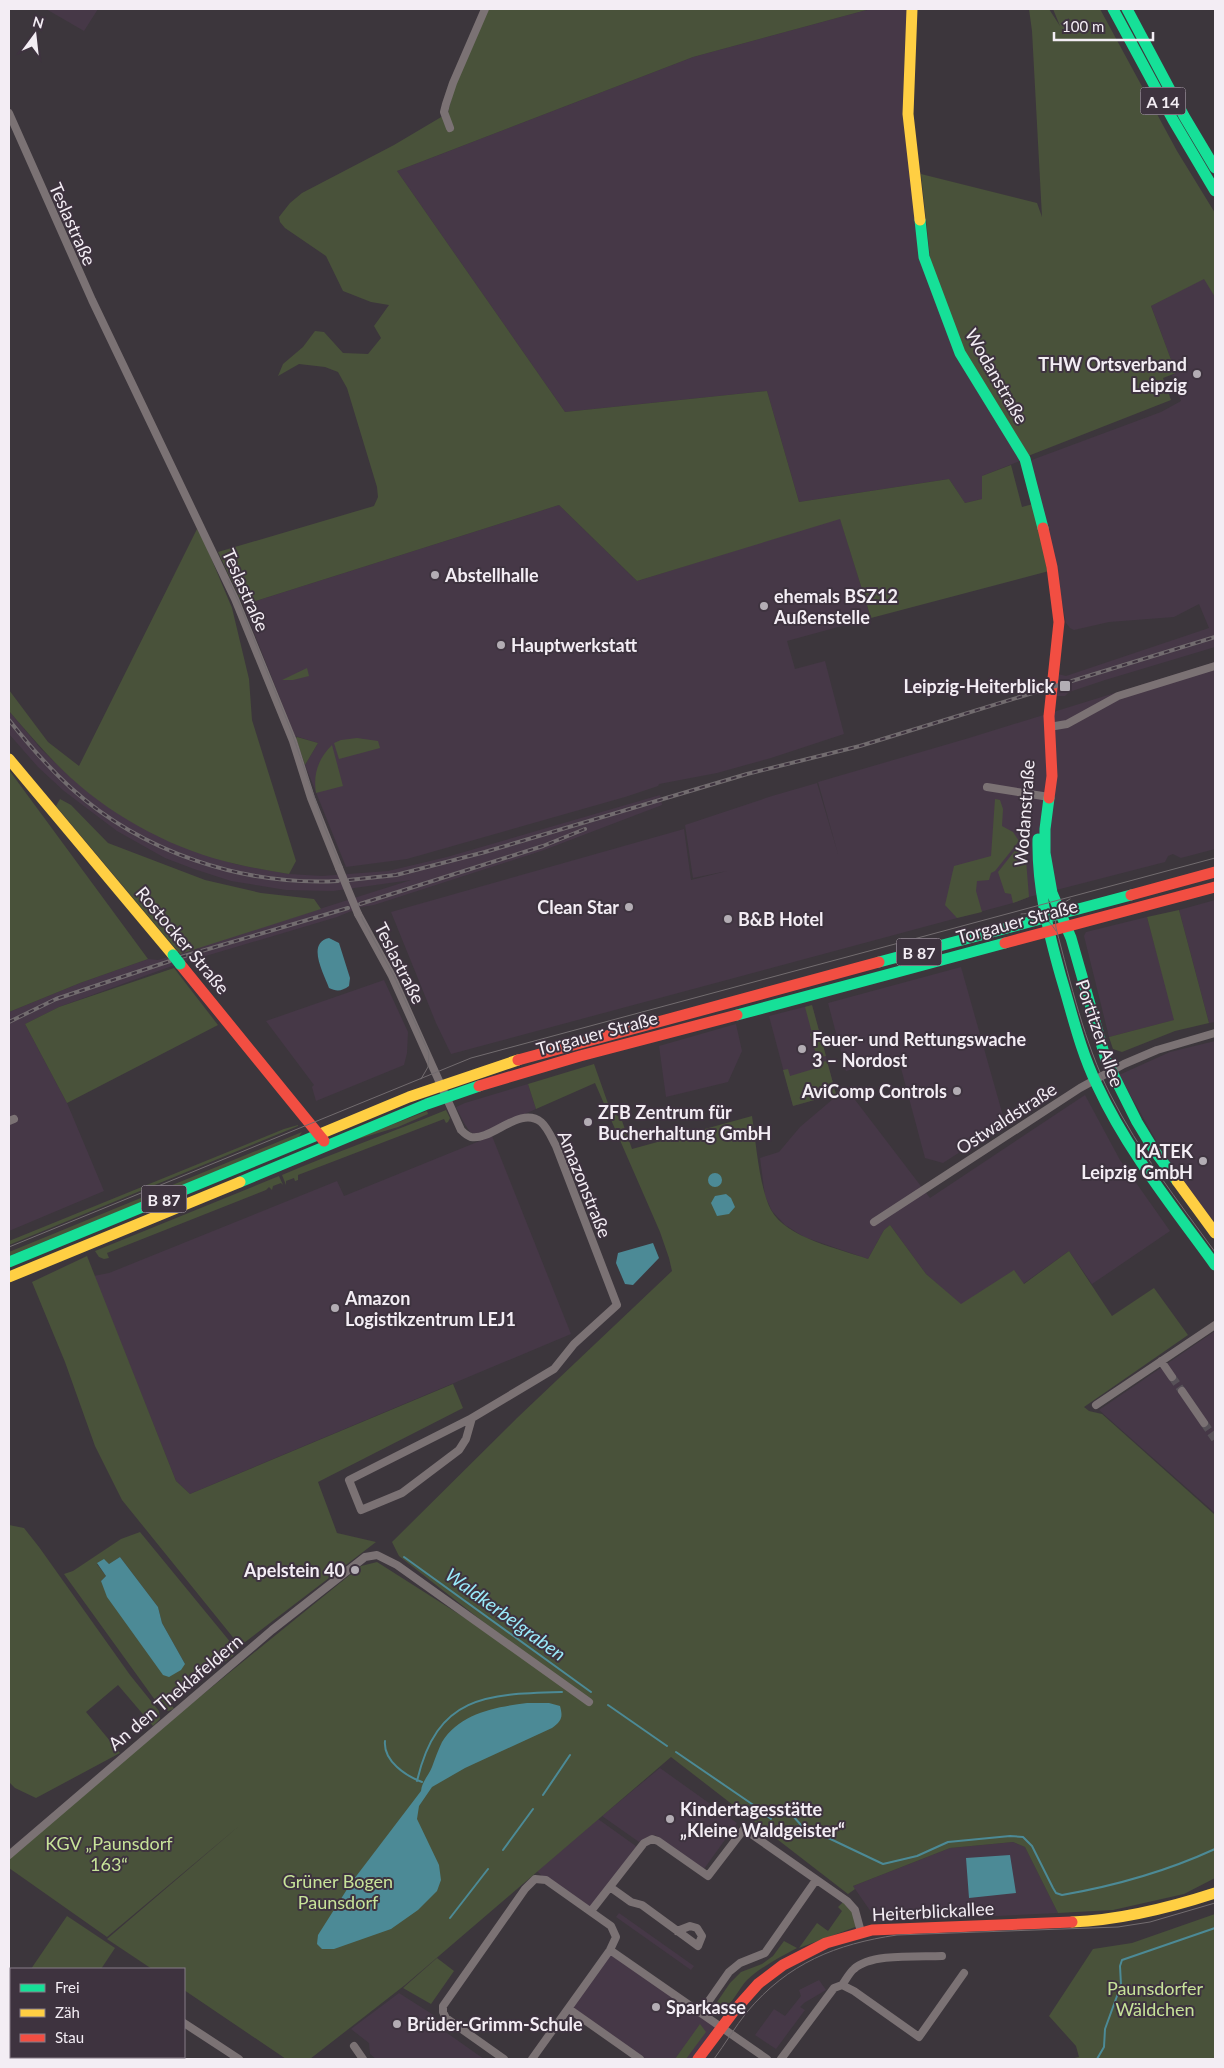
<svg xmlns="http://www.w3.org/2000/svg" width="1224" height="2068" font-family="Lato,sans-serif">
  <rect width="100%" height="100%" fill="#3c363c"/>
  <path fill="#463847" d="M 46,9 L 98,9 L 84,31 Z
    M 870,9 L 907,9 L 908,114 L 934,284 L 1025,459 L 982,476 L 982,499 L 965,503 L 949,479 L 799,502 L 767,391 L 565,412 L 397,171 L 693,57 Z
    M 1204,278 L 1215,281 L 1215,647 L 1105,680 L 1069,692 L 1065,696 L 1056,696 L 1058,674 L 1066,676 L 1209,628 L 1199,604 L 1174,617 L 1109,622 L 1074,630 L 1070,628 L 1066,623 L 1053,556 L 1029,461 L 1161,412 L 1181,401 L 1172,375 L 1176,373 L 1151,306 Z
    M 559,505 L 637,581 L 840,518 L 871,618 L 787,641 L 795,669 L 825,661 L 844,734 L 771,758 L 717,773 L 659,784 L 658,786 L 625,797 L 407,859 L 346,867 L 305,765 L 318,743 L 295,736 L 243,605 Z
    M 1215,662 L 1215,849 L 1181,858 L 1173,854 L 1168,856 L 1165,862 L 1029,897 L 1013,903 L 451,1054 L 436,1023 L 391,912 L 684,829 L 691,880 L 727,871 L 693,878 L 685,825 L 772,796 L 817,783 L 838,854 L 818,782 L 969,738 Z
    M 9,711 L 42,750 L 73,779 L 127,819 L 172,842 L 235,864 L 289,874 L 322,876 L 388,871 L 447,857 L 660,795 L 662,805 L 544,850 L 374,905 L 361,907 L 337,917 L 172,966 L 59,1007 L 25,1024 L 67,1103 L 104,1191 L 9,1231 L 9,1012 L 80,983 L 148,959 L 158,960 L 411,880 L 333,891 L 286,890 L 231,881 L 194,869 L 165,858 L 117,831 L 64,791 L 38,767 L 9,734 Z
    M 1215,900 L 1215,1022 L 1209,1023 L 1179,910 Z
    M 1147,917 L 1175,1020 L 1109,1037 L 1084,936 L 1086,932 Z
    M 961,967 L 1005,1123 L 943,1163 L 925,1158 L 898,1057 L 846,1071 L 828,1003 Z
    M 384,980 L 408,1032 L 407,1053 L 404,1065 L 316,1101 L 312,1087 L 314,1085 L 266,1021 Z
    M 812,1005 L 836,1094 L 793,1106 L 769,1016 Z
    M 736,1024 L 742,1051 L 728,1082 L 666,1097 L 659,1046 Z
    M 1215,1041 L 1215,1228 L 1170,1165 L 1119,1075 L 1170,1052 Z
    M 528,1084 L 536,1109 L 477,1135 L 470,1132 L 464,1123 L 456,1107 L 465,1103 Z
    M 846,1088 L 930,1198 L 1085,1095 L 1120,1160 L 1170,1231 L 1092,1284 L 1069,1251 L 1023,1284 L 1013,1271 L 961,1305 L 926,1274 L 890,1225 L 884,1230 L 868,1259 L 804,1237 L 785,1225 L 772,1211 L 765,1196 L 760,1158 L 779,1152 L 800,1127 Z
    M 492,1136 L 571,1334 L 190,1494 L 176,1481 L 94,1276 L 109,1273 L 337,1181 L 344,1196 Z
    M 1215,1331 L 1215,1513 L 1099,1410 Z
    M 660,1768 L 737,1823 L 704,1869 L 655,1835 L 647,1837 L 639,1842 L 602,1816 Z
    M 598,1819 L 640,1849 L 591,1911 L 546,1880 L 537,1871 Z
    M 1013,1842 L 1025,1847 L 1058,1913 L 878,1922 L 853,1886 L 950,1848 Z
    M 619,1913 L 694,1966 L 691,1970 L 616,1917 Z
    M 610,1950 L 717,2024 L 692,2059 L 640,2059 L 569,2009 Z
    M 819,1980 L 826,1990 L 804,2003 L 800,2007 L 805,2010 L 776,2049 L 755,2035 L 774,2009 L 785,2016 L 801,1996 L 799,1990 Z
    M 399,1993 L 435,2016 L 440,2028 L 484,2059 L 376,2059 L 370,2054 L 369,2043 L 351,2029 Z"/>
  <path fill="#49523a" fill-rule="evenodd" d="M 488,9 L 870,9 L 693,57 L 397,171 L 565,412 L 767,391 L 799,502 L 949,479 L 965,503 L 982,499 L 982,476 L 1011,465 L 1022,507 L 1033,504 L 1049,571 L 871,618 L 840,519 L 637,581 L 559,505 L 243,605 L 218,552 L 374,506 L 378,497 L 377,487 L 347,388 L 338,372 L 325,367 L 299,364 L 278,376 L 283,364 L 303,347 L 315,331 L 324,332 L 343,353 L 368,354 L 381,338 L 374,326 L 389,305 L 371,302 L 343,291 L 326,256 L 285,228 L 280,222 L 279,217 L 290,203 L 302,193 L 394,145 L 448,113 L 455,84 Z
    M 1029,9 L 1049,9 L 1060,26 L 1053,9 L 1100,9 L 1177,151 L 1215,213 L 1215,297 L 1204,279 L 1151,306 L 1176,373 L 1163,378 L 1171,400 L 1028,456 L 976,378 L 933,284 L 921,174 L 1037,203 L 1042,217 L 1032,31 Z
    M 197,529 L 206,546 L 232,608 L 249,679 L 252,720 L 296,861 L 289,874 C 271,871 253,868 236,864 C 177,851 116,819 71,778 C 48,757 29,734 9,711 L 9,690 L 48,742 L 79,766 Z
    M 307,668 L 309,676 L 293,680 L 282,680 Z
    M 297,737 L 318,743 L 305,765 L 296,738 Z
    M 357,738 L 378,741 L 380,748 L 339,759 L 334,743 L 341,740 Z
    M 332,745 L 343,786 L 316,793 C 313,774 318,759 332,745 Z
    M 9,770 L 148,959 L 80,983 L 9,1012 Z
    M 60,799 L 71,805 L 108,843 L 205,880 L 261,893 L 314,899 L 321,909 L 180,954 L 56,806 Z
    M 995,799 L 1000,800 L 1003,809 L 1002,826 L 1013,832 L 1019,841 L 995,871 L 991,873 L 989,880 L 977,881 L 976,891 L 982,912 L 957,918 L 945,905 L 954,866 L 991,856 Z
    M 1021,843 L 1025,847 L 1029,897 L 1013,903 L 1011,894 L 1005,893 L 998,872 Z
    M 1179,910 L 1209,1023 L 1175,1031 L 1122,1052 L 1113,1049 L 1109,1037 L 1174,1020 L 1147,917 Z
    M 174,968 L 218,1025 L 67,1103 L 25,1024 L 59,1007 Z
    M 812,1005 L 826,1056 L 821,1057 L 822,1062 L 827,1061 L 836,1094 L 793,1106 L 783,1070 L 788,1069 L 790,1076 L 820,1067 L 810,1034 L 812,1033 L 805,1007 Z
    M 594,1064 L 611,1112 L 621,1118 L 632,1149 L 752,1116 C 756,1142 759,1187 771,1210 C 786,1238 840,1249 868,1259 L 884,1230 L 890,1225 L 926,1274 L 961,1304 L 1014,1270 L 1024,1284 L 1069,1251 L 1112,1316 L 1154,1288 L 1188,1335 L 1084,1407 L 1089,1411 L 1102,1414 L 1215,1515 L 1215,1878 L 1184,1894 L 1113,1910 L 1058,1913 L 1025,1847 L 1013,1842 L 950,1848 L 853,1886 L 855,1889 L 848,1894 L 671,1757 L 405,1985 L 310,2059 L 286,2059 L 184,1990 L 184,1969 L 152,1969 L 107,1939 L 239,1826 L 107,1937 L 9,1868 L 9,1859 C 123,1757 243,1662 361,1566 L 377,1562 L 476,1625 L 522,1652 L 399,1556 L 392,1542 L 517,1418 L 672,1271 L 669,1258 L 660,1232 L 595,1083 L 536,1109 L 528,1084 Z
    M 446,1110 L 450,1118 L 448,1122 L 446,1123 L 444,1119 L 298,1175 L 298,1180 L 295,1181 L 294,1178 L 286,1181 L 286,1185 L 282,1175 C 336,1152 392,1132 446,1110 Z
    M 427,1111 L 428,1114 L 398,1127 L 345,1143 Z
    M 298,1125 L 298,1126 L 9,1245 L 9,1241 L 284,1129 Z
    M 302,1132 L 298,1138 L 9,1256 L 9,1252 Z
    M 279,1176 L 283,1185 L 281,1183 L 273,1186 L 272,1190 L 269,1187 L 266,1190 L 107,1253 L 109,1258 L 104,1259 L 99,1257 L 95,1251 Z
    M 87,1256 L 176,1481 L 190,1494 L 453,1384 L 463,1408 L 318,1482 L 337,1533 L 376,1542 L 240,1646 L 122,1500 L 95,1446 L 65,1362 L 32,1282 Z
    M 9,1525 L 24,1528 L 39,1547 L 130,1675 L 159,1711 L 160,1719 L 153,1726 L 118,1685 L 86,1712 L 120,1753 L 36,1798 L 15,1788 L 9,1782 Z
    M 140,1532 L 236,1649 L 233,1656 L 186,1688 L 171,1704 L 174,1709 L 168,1711 L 160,1707 L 64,1574 L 73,1571 L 121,1539 ZM 120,1557 L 158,1607 L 162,1623 L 185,1664 L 101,1581 L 106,1576 L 97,1564 L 108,1565 Z
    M 843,1902 L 853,1911 L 858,1926 L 799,1948 L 817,1923 L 828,1931 L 842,1911 L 838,1907 Z
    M 1215,1914 L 1215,2059 L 1070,2059 L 1079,2057 L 1076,2046 L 1049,2016 L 1093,1949 L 1132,1943 Z
    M 67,1916 L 115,1948 L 101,1969 L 31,1969 Z
    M 784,1941 L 797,1948 C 780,1957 761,1967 747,1980 C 739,1988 730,2010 718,2010 L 715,2008 L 715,2005 L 730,1983 L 741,1972 L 762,1964 L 773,1956 Z
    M 437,1958 L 454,1971 L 431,2004 L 403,1988 Z
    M 11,1998 L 11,2057 L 42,2057 L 41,2059 L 9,2059 L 9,2002 Z
    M 700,2024 L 706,2032 L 686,2059 L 675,2059 Z"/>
  <path fill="#4c8a96" d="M 329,938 L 339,943 L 350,978 L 349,986 C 342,991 337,992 329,988 C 324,974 306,943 329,938 Z
    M708 1180a7 7 0 1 1 14 0a7 7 0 1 1-14 0Z
    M 726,1194 L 731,1198 L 735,1207 L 729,1214 L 717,1216 L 711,1203 L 715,1196 Z
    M 653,1243 L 659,1258 L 633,1285 L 625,1284 L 616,1263 L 618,1253 Z
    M 120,1557 L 158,1607 L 162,1623 L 185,1664 L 181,1670 L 169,1677 L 163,1675 L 107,1597 L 101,1581 L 106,1576 L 97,1563 L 104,1559 L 109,1564 Z
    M 527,1703 L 549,1703 L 560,1706 C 563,1717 562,1721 552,1728 L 465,1768 L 432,1787 L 419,1806 L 417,1819 L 439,1865 L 441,1880 L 437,1891 L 418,1910 L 391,1929 L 334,1949 L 322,1949 L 317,1944 L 318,1935 L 351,1883 L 421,1791 C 422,1781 428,1777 432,1767 C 435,1759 438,1750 442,1742 C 460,1713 495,1707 527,1703 Z
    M 1010,1855 L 1016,1893 L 969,1898 L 966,1858 Z"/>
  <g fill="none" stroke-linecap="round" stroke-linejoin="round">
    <path stroke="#4c8a96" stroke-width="2" d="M 404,1557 L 591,1692
      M 608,1705 L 667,1746
      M 385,1741 C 383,1761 406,1776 422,1782
      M 676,1752 L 752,1804 L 771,1819
      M 417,1781 C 437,1695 486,1694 562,1692
      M 543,1795 L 570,1755
      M 786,1808 L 801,1825 L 883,1864 L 917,1856 L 948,1842 L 1010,1836 L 1023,1837 L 1032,1846 L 1053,1888 L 1056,1893 L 1062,1895 C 1114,1886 1167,1871 1215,1849
      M 503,1850 L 533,1809
      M 450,1918 L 488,1869
      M 1097,2059 L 1104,2047 L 1105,2029 L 1121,1985 L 1120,1966 L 1122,1960 L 1215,1928"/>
    <path stroke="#575158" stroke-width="8" stroke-dasharray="8 4" stroke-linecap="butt" d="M 1172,1377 L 1182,1391
      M 1204,1423 L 1215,1439"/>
    <path stroke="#7b7274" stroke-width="8" d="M 9,113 L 92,300 L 235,599 L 293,741 L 311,798 L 339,868
      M 450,128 L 444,112 L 446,104 L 453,83 L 485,9
      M 1049,727 L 1067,724 L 1118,696 L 1215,666
      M 987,787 L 1049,797
      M 358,914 L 392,976 L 461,1130 C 464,1133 467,1136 471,1137 C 492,1141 520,1105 541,1122 C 548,1128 552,1139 556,1146 L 617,1305 L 574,1344 L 554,1369 L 472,1418 L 349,1480 L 361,1510 L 402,1493 L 459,1450 L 466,1439 L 472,1418
      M 9,1121 L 14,1119
      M 874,1222 L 1080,1088 L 1124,1064 L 1157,1050 L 1215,1033
      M 1161,1361 L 1172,1377
      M 1182,1391 L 1204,1423
      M 1096,1405 L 1215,1325
      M 9,1855 L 272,1630 L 365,1557 L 377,1555 L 397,1565 L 589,1702
      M 610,1887 L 631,1902 L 642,1905 L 698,1946 L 702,1936 L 697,1928 L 690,1926 L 677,1931
      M 591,1911 L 644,1843 L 652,1839 L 658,1841 L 708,1876 L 744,1829 L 847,1901 L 855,1910 L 861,1932
      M 610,1950 L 767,2059
      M 842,1985 C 846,1980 849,1973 854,1969 C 871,1953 919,1957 942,1956
      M 569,2009 L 640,2059
      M 701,2012 L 729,1972 L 740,1963 L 765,1953 L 816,1880
      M 184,2023 L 239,2059
      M 354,2046 L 363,2059
      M 126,2057 L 130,2059
      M 87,2059 L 89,2057
      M 504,2059 L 446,2018 L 443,2012 L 443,2006 L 525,1889 L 535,1879 L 546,1880 L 611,1926 L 616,1937 L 610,1950 L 532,2059
      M 781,2059 L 834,1988 L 842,1985 L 854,1991 L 919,2037 L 964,1973"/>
    <path stroke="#16e098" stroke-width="11" d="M 1113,9 L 1173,120 L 1215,191
      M 1127,9 L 1184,116 L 1215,168
      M 920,220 L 924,257 L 960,353 L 1025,459 L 1043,528
      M 1049,798 L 1045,829 L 1045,853 L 1052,893 L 1071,938 L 1106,1060 L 1137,1122 L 1154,1150 L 1177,1181
      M 1038,839 C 1037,886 1048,931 1061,977 C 1072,1013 1080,1050 1097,1085 C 1127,1150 1173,1207 1215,1265
      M 879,962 L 1131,895
      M 737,1015 L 1005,943
      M 240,1182 L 427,1104 L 479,1086
      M 9,1262 L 320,1134"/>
    <path stroke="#ffcf43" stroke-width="11" d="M 912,9 L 908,114 L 920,220
      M 9,759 L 173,955
      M 320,1134 L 409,1097 L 518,1060
      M 1177,1181 L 1215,1233
      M 9,1277 L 240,1182
      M 1072,1922 C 1121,1920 1169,1908 1215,1893"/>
    <path stroke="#f24e42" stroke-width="11" d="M 1043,528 L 1052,567 L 1059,622 L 1049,716 L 1052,776 L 1049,798
      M 1131,895 L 1215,872
      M 1005,943 L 1215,887
      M 180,964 L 324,1141
      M 518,1060 L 879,962
      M 479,1086 L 580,1056 L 737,1015
      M 698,2059 L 734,2011 L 758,1984 L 783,1965 L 826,1943 L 872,1930 L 1072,1922"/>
    <path stroke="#726c6f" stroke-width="1" d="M 228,579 L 241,607 L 292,733 L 325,828 L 363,920 L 394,976 L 429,1053 L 428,1067 L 421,1079
      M 1070,899 C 1058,905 1054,915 1056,928 C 1071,984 1084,1042 1110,1094 C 1139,1151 1178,1201 1215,1252
      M 1021,914 C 1038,912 1047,917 1056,931
      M 9,1247 L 471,1058 L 1215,858
      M 714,2059 C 725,2044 735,2027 747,2012 C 788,1963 836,1944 897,1935 L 1118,1927 L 1150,1922 L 1215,1903"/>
    <g stroke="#726c6f" stroke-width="4">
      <path id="rail" d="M 9,720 C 28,744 48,767 71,788 C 142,852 242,886 338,881
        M 349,880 L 396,875 L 485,852 L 747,774 L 860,746 L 1215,637
        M 360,904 L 543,846 L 585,829
        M 181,957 L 348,908
        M 9,1022 L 56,999 L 170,961"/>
    </g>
    <use href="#rail" stroke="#3e333f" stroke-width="2" stroke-dasharray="5.5" stroke-linecap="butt"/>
    <path stroke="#7b7274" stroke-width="8" d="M 339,868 L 358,914"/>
    <path stroke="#16e098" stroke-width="11" d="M 173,955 L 180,964"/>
  </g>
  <g fill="#b3adb4" stroke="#3e333f" stroke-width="2">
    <circle cx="1197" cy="374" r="5"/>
    <circle cx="435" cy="575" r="5"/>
    <circle cx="764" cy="606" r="5"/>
    <circle cx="501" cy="645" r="5"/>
    <rect x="1059" y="680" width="12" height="12" rx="2.5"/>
    <circle cx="629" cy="907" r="5"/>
    <circle cx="728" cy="919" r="5"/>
    <circle cx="802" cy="1049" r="5"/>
    <circle cx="957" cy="1091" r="5"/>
    <circle cx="588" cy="1122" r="5"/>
    <circle cx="1203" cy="1161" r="5"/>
    <circle cx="335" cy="1308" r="5"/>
    <circle cx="355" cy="1570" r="5"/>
    <circle cx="670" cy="1819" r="5"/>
    <circle cx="656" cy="2007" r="5"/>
    <circle cx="397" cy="2024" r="5"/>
  </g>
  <g text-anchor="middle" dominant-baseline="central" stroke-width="4" stroke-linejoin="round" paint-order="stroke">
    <g fill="#3e333f" stroke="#bdb5be" stroke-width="1">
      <rect x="1140.5" y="87.5" width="45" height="27" rx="4"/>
      <rect x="896.5" y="938.5" width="45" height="27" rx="4"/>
      <rect x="141.5" y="1185.5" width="45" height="27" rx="4"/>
    </g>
    <g font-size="16" font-weight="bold" fill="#f3edf4">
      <text x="1163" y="101">A 14</text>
      <text x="919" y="952">B 87</text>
      <text x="164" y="1199">B 87</text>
    </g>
    <g font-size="18" fill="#f3edf4" stroke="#3e333f">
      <text transform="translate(73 224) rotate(66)">Teslastraße</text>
      <text transform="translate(997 376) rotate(60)">Wodanstraße</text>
      <text transform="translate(246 590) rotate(66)">Teslastraße</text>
      <text transform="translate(1024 813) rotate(-86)">Wodanstraße</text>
      <text transform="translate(1017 921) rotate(-15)">Torgauer Straße</text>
      <text transform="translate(183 940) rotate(50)">Rostocker Straße</text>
      <text transform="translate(400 963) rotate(63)">Teslastraße</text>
      <text transform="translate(597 1033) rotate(-15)">Torgauer Straße</text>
      <text transform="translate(1100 1033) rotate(71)">Portitzer Allee</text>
      <text transform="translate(1006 1118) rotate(-33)">Ostwaldstraße</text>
      <text transform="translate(585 1184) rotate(68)">Amazonstraße</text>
      <text transform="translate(175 1692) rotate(-40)">An den Theklafeldern</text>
      <text transform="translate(933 1911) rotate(-3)">Heiterblickallee</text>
    </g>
    <g font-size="18" font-weight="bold" fill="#f3edf4" stroke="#3e333f" text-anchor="start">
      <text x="1187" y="364" text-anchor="end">THW Ortsverband<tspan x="1187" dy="21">Leipzig</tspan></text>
      <text x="445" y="575">Abstellhalle</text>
      <text x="774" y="596">ehemals BSZ12<tspan x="774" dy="21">Außenstelle</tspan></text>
      <text x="511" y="645">Hauptwerkstatt</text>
      <text x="1054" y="686" text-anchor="end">Leipzig-Heiterblick</text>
      <text x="619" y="907" text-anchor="end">Clean Star</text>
      <text x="738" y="919">B&amp;B Hotel</text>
      <text x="812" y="1039">Feuer- und Rettungswache<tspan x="812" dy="21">3 – Nordost</tspan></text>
      <text x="947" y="1091" text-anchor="end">AviComp Controls</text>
      <text x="598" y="1112">ZFB Zentrum für<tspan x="598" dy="21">Bucherhaltung GmbH</tspan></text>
      <text x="1193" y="1151" text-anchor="end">KATEK<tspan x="1193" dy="21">Leipzig GmbH</tspan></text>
      <text x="345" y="1298">Amazon<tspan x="345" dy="21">Logistikzentrum LEJ1</tspan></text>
      <text x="345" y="1570" text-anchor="end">Apelstein 40</text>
      <text x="680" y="1809">Kindertagesstätte<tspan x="680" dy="21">„Kleine Waldgeister“</tspan></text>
      <text x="666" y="2007">Sparkasse</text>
      <text x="407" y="2024">Brüder-Grimm-Schule</text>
    </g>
    <g font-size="18" fill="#c7e399" stroke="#3e333f">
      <text x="109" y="1843">KGV „Paunsdorf<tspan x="109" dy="21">163“</tspan></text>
      <text x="338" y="1881">Grüner Bogen<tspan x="338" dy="21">Paunsdorf</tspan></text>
      <text x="1155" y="1988">Paunsdorfer<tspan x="1155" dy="21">Wäldchen</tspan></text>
    </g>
    <g font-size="19" font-style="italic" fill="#9aeafa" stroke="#3e333f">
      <text transform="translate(506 1614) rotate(36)">Waldkerbelgraben</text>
    </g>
  </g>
  <rect width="1224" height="2068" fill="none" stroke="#f3edf4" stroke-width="20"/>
  <rect x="10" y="1968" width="175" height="90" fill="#3e333f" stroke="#867d87"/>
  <rect x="20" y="1984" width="25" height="8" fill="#16e098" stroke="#867d87"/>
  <text x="55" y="1993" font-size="15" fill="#f3edf4">Frei</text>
  <rect x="20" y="2009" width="25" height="8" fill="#ffcf43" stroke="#867d87"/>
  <text x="55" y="2018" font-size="15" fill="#f3edf4">Zäh</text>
  <rect x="20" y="2034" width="25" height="8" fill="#f24e42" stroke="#867d87"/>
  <text x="55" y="2043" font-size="15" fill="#f3edf4">Stau</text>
  <g transform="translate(35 35) rotate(15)" stroke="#3e333f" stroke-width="4" paint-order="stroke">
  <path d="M0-4L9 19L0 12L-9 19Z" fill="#f3edf4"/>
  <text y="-8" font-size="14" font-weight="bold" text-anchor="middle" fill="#f3edf4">N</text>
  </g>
  <path d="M1054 32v8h99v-8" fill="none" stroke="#f3edf4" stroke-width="2.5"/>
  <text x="1062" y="32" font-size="15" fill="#f3edf4" stroke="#3e333f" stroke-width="4" paint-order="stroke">100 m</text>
</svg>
